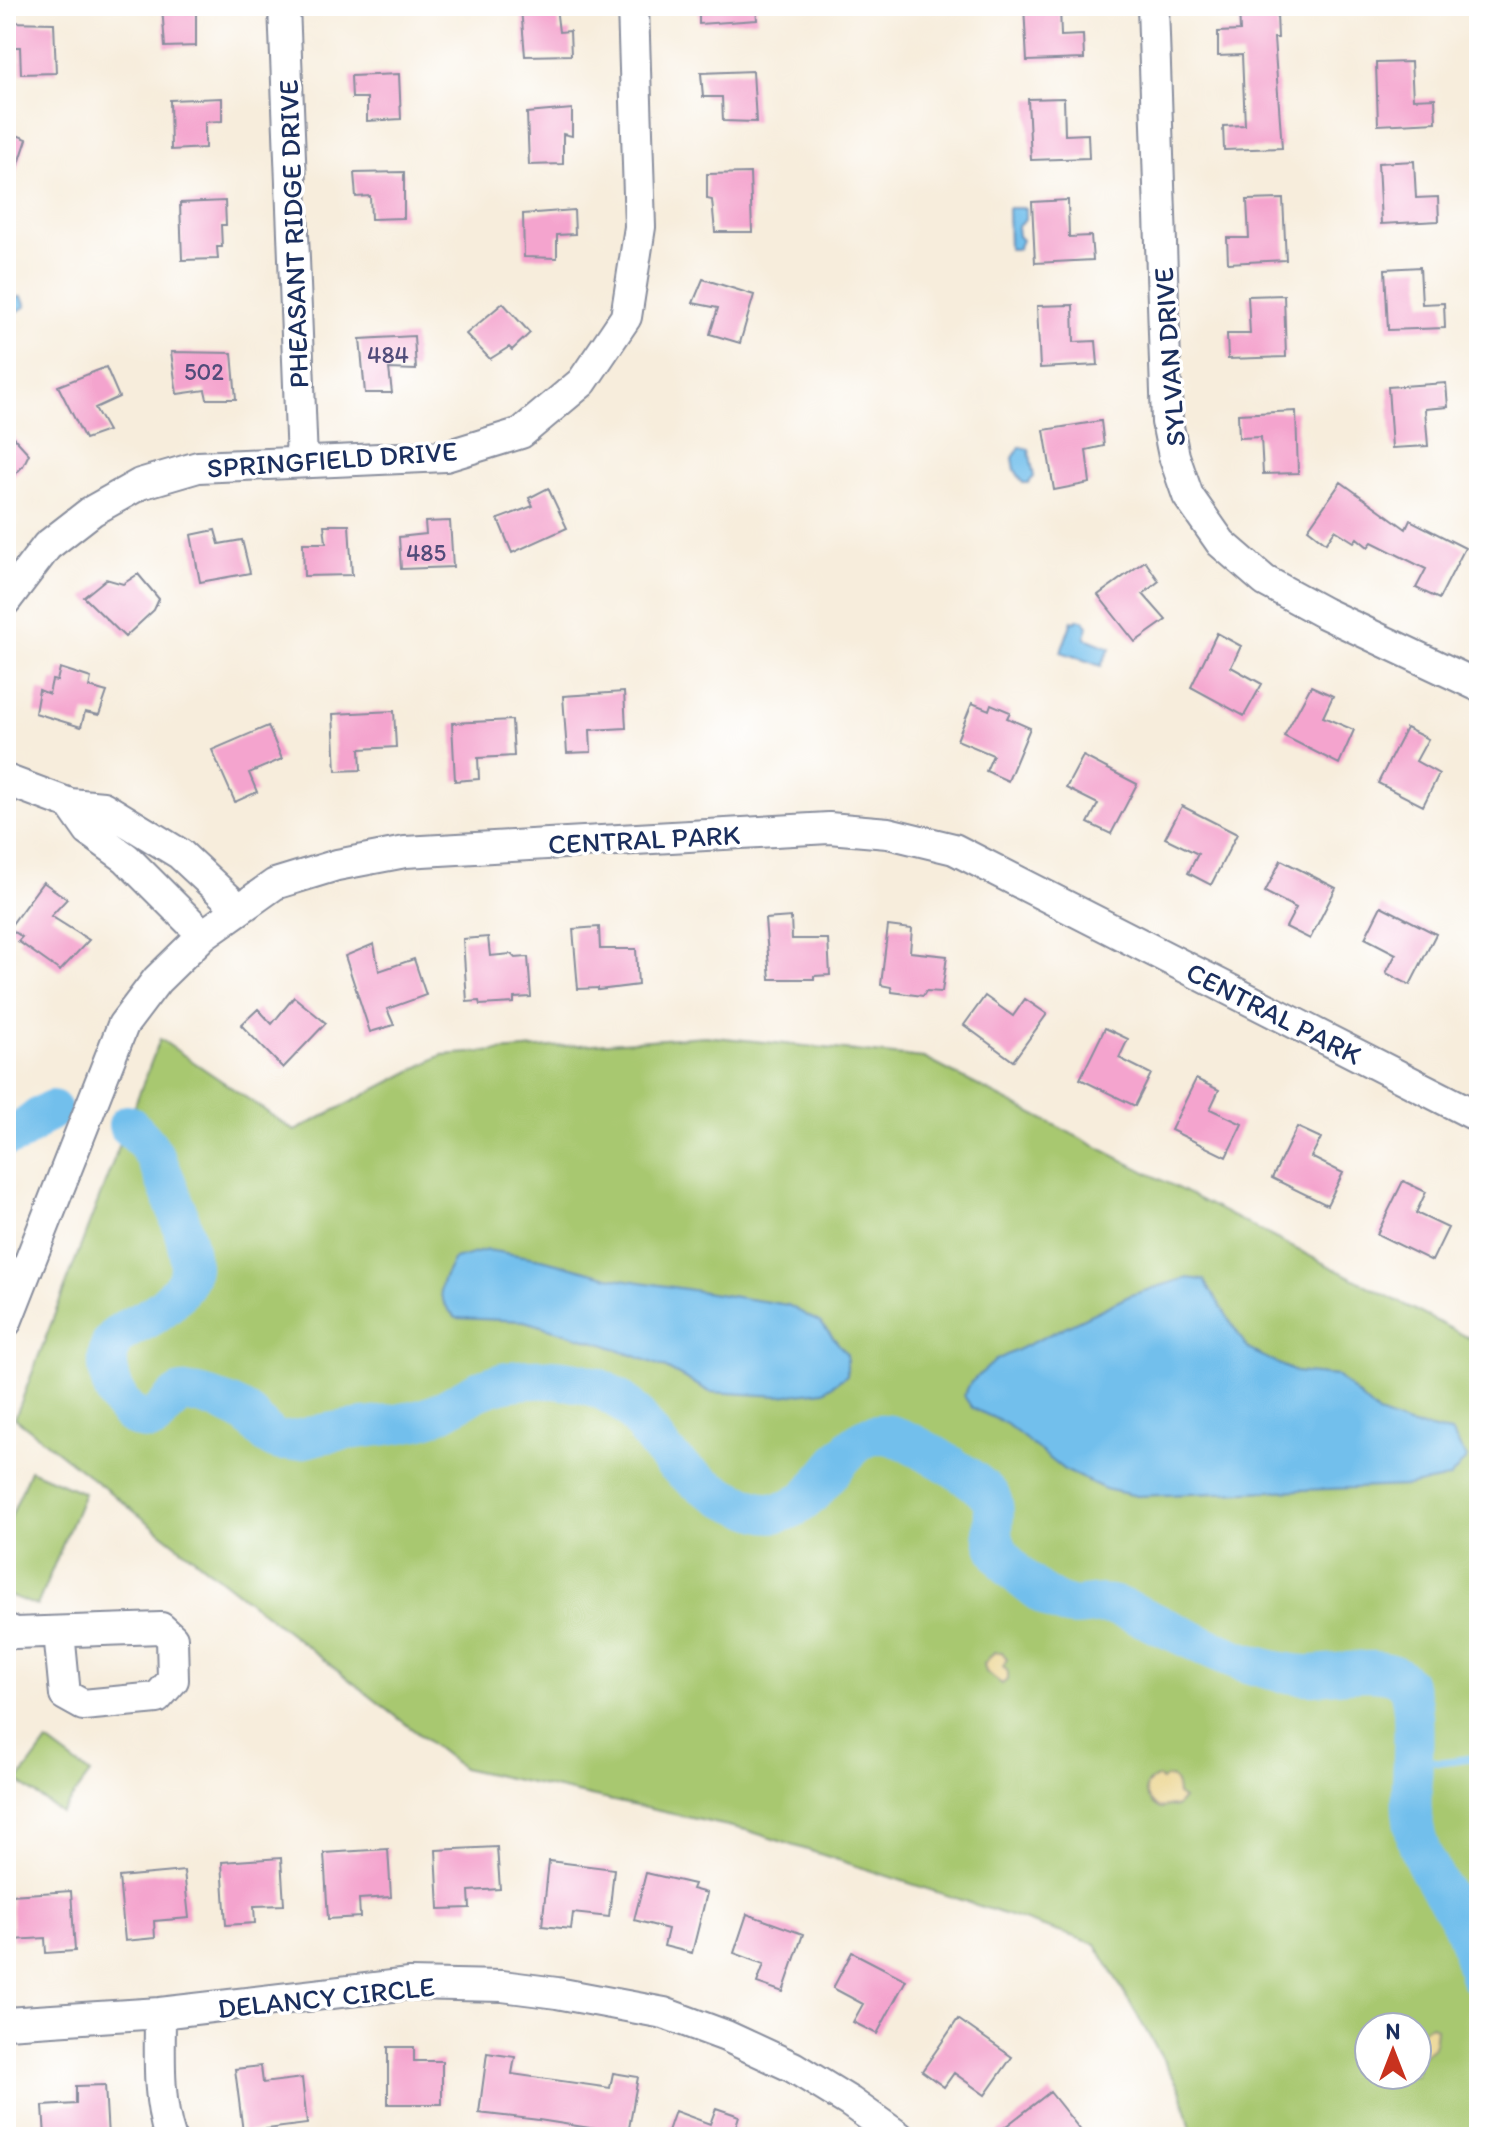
<svg xmlns="http://www.w3.org/2000/svg" width="1485" height="2143" font-family="Itim,sans-serif">
  <rect width="100%" height="100%" fill="#fff"/>
  <filter id="ink" filterUnits="userSpaceOnUse"><feTurbulence type="fractalNoise" baseFrequency=".0125" numOctaves="2"/><feDisplacementMap in="SourceGraphic" scale="16" xChannelSelector="R" yChannelSelector="G"/><feConvolveMatrix kernelMatrix="1 2 1 2 8 2 1 2 1" color-interpolation-filters="sRGB"/></filter>
  <filter id="wash" filterUnits="userSpaceOnUse"><feTurbulence type="fractalNoise" baseFrequency=".006" numOctaves="4" result="noise"/><feDisplacementMap in="SourceGraphic" scale="32" xChannelSelector="R" yChannelSelector="G"/><feGaussianBlur stdDeviation="1.8" result="paint"/><feColorMatrix in="noise" values="0 0 0 0 0 0 0 0 0 0 0 0 0 0 0 0 0 1.4 0 .05"/><feComposite in="paint" operator="in"/></filter>
  <g filter="url(#wash)">
    <rect width="100%" height="100%" fill="#f7eddc"/>
    <path fill="#a8c870" stroke="#627c67" stroke-width="2" fill-rule="evenodd" d="M 705,1036 L 924,1058 L 1479,1343 L 1479,2137 L 1193,2137 L 1181,2091 L 1096,1944 L 746,1830 L 462,1768 L 15,1418 L 160,1039 L 295,1131 L 442,1055 ZM 1369,2027 L 1417,2027 L 1417,2075 L 1369,2075 Z
      M 30,1470 L 84,1493 L 37,1606 L 6,1594 L 6,1529 Z
      M 47,1742 L 90,1774 L 61,1813 L 18,1781 Z"/>
    <path fill="#eeda9e" stroke="#84847e" stroke-width="2" d="M 994,1652 L 1002,1652 L 1007,1659 L 1003,1666 L 1007,1670 L 1007,1680 L 1002,1684 L 986,1672 L 984,1664 Z
      M 1157,1777 L 1162,1780 L 1167,1777 L 1172,1778 L 1176,1783 L 1177,1795 L 1183,1799 L 1176,1807 L 1168,1806 L 1161,1809 C 1154,1807 1142,1793 1147,1785 C 1149,1781 1154,1780 1157,1777 Z
      M 1432,2025 L 1436,2028 L 1434,2046 L 1417,2060 C 1417,2043 1413,2030 1432,2025 Z"/>
    <path fill="#72bfec" stroke="#4677a5" stroke-width="2" d="M 1008,208 L 1025,208 L 1025,220 L 1017,227 L 1018,236 L 1022,240 L 1018,249 L 1009,249 Z
      M 15,297 L 22,297 L 26,306 L 6,319 L 6,303 Z
      M 1020,447 L 1029,449 L 1034,477 L 1028,483 L 1023,483 L 1015,470 L 1013,458 Z
      M 1077,619 L 1085,621 L 1085,624 L 1088,626 L 1085,638 L 1110,648 L 1101,666 L 1061,652 L 1072,621 L 1076,622 Z
      M 487,1250 L 542,1259 L 609,1277 L 788,1305 L 821,1323 L 847,1354 L 847,1375 L 824,1391 L 779,1396 L 710,1392 L 666,1368 L 606,1345 L 524,1321 L 456,1318 C 433,1295 439,1285 454,1259 Z
      M 1186,1278 L 1204,1280 L 1248,1349 L 1295,1372 L 1337,1376 L 1378,1414 L 1408,1425 L 1451,1433 L 1467,1458 L 1450,1478 L 1408,1486 L 1137,1496 L 1105,1489 L 1064,1470 L 1005,1423 L 972,1408 L 964,1396 L 970,1383 L 996,1360 L 1131,1295 Z"/>
    <g fill="none" stroke-linecap="round" stroke-linejoin="round">
      <path stroke="#72bfec" stroke-width="7" d="M 1411,1758 L 1441,1762 L 1479,1757"/>
      <path stroke="#72bfec" stroke-width="40" d="M 128,1125 C 137,1133 146,1142 152,1152 C 165,1175 191,1242 190,1268 C 189,1276 185,1284 180,1290 C 173,1299 162,1309 153,1315 C 139,1325 116,1329 110,1347 C 101,1372 121,1426 154,1420 C 162,1413 170,1400 179,1395 C 193,1389 234,1406 246,1414 C 258,1422 267,1439 281,1441 C 292,1442 306,1438 316,1435 C 351,1428 388,1427 422,1419 C 442,1414 459,1400 478,1391 C 512,1375 566,1375 600,1389 C 634,1404 641,1425 663,1451 C 686,1478 726,1501 760,1511 C 821,1528 838,1422 890,1435 C 912,1440 975,1478 989,1495 C 998,1507 991,1525 994,1539 C 999,1562 1028,1585 1047,1597 C 1077,1617 1087,1599 1115,1606 C 1132,1611 1149,1620 1164,1627 C 1210,1648 1256,1673 1307,1675 C 1332,1676 1384,1662 1403,1681 C 1422,1699 1409,1783 1412,1812 C 1416,1857 1435,1879 1458,1916 C 1468,1933 1473,1956 1479,1975
        M 6,1137 C 24,1135 35,1117 52,1110"/>
    </g>
    <g id="blocks">
      <path fill="#f4a4ce" d="M 162,6 L 196,6 L 196,46 L 165,47 Z
        M 699,6 L 756,6 L 757,20 L 699,24 Z
        M 1024,6 L 1060,6 L 1061,36 L 1083,35 L 1084,59 L 1027,61 Z
        M 1239,6 L 1272,6 L 1272,14 L 1277,14 L 1278,38 L 1274,38 L 1282,148 L 1224,150 L 1223,126 L 1245,125 L 1242,55 L 1218,56 L 1218,32 L 1240,31 Z
        M 556,7 L 559,32 L 570,31 L 571,55 L 525,56 L 521,8 Z
        M 6,22 L 54,23 L 56,73 L 21,74 L 20,47 L 6,47 Z
        M 1411,62 L 1413,99 L 1435,98 L 1436,122 L 1378,125 L 1376,63 Z
        M 753,71 L 756,122 L 723,121 L 722,97 L 703,97 L 701,73 Z
        M 399,74 L 401,119 L 367,121 L 367,98 L 352,98 L 351,76 Z
        M 222,98 L 222,121 L 205,122 L 205,148 L 171,150 L 170,100 Z
        M 1064,98 L 1065,135 L 1088,134 L 1089,158 L 1031,160 L 1028,99 Z
        M 572,109 L 572,136 L 563,134 L 563,164 L 529,165 L 527,113 Z
        M 6,131 L 27,139 L 10,191 L 6,190 Z
        M 1414,161 L 1416,198 L 1438,197 L 1439,221 L 1381,224 L 1378,163 Z
        M 404,172 L 404,218 L 371,219 L 370,196 L 356,197 L 354,173 Z
        M 750,173 L 752,232 L 715,232 L 712,200 L 707,199 L 707,174 Z
        M 1283,199 L 1286,260 L 1228,263 L 1227,238 L 1249,238 L 1247,200 Z
        M 1068,200 L 1069,237 L 1091,236 L 1093,260 L 1035,263 L 1032,202 Z
        M 225,201 L 226,225 L 221,225 L 222,247 L 217,247 L 218,259 L 182,260 L 180,203 Z
        M 574,210 L 575,234 L 557,235 L 557,258 L 524,257 L 523,214 Z
        M 1420,267 L 1422,304 L 1444,303 L 1445,328 L 1388,330 L 1385,269 Z
        M 703,279 L 754,295 L 740,343 L 710,334 L 718,308 L 693,303 Z
        M 1284,295 L 1286,357 L 1228,359 L 1227,334 L 1250,334 L 1248,296 Z
        M 503,303 L 530,333 L 512,350 L 509,347 L 490,359 L 466,334 Z
        M 1073,305 L 1074,342 L 1096,341 L 1098,365 L 1040,368 L 1037,306 Z
        M 414,336 L 416,370 L 389,369 L 392,393 L 365,393 L 360,339 Z
        M 171,352 L 232,353 L 236,399 L 207,399 L 205,390 L 177,394 Z
        M 106,367 L 119,397 L 95,408 L 108,431 L 85,439 L 58,386 Z
        M 1446,383 L 1448,407 L 1425,409 L 1428,446 L 1392,448 L 1388,387 Z
        M 1296,411 L 1298,473 L 1263,474 L 1261,437 L 1239,438 L 1238,414 Z
        M 1101,421 L 1104,446 L 1086,450 L 1090,483 L 1054,490 L 1044,430 Z
        M 6,429 L 29,454 L 23,466 L 6,484 Z
        M 1341,482 L 1406,529 L 1410,520 L 1465,548 L 1439,599 L 1416,588 L 1426,569 L 1372,542 L 1368,547 L 1357,538 L 1354,542 L 1335,530 L 1326,543 L 1308,529 Z
        M 548,488 L 567,528 L 512,553 L 498,519 L 533,506 L 529,498 Z
        M 450,521 L 453,567 L 401,569 L 399,537 L 426,534 L 425,522 Z
        M 324,525 L 349,525 L 352,575 L 304,576 L 303,543 L 326,543 Z
        M 215,530 L 219,544 L 242,540 L 250,573 L 200,582 L 191,535 Z
        M 1145,561 L 1159,581 L 1143,594 L 1166,620 L 1135,642 L 1098,595 Z
        M 138,574 L 159,599 L 154,610 L 125,637 L 84,597 L 106,579 L 123,584 Z
        M 1217,633 L 1241,646 L 1231,667 L 1262,684 L 1244,716 L 1191,687 Z
        M 60,668 L 91,678 L 89,687 L 107,692 L 99,715 L 85,712 L 81,727 L 35,713 L 39,690 L 49,694 L 52,680 L 57,681 Z
        M 1311,686 L 1333,696 L 1323,717 L 1354,730 L 1339,764 L 1284,736 Z
        M 624,692 L 626,728 L 590,730 L 591,752 L 567,753 L 563,696 Z
        M 972,703 L 989,710 L 991,704 L 1010,712 L 1007,718 L 1030,728 L 1008,781 L 986,771 L 993,755 L 957,740 Z
        M 394,711 L 396,747 L 360,749 L 361,770 L 336,771 L 333,714 Z
        M 512,720 L 514,756 L 478,758 L 479,779 L 455,781 L 452,723 Z
        M 268,726 L 282,759 L 249,773 L 257,792 L 235,802 L 212,750 Z
        M 1406,728 L 1428,739 L 1416,761 L 1439,774 L 1423,806 L 1378,783 Z
        M 1083,756 L 1137,784 L 1111,834 L 1088,823 L 1098,804 L 1066,788 Z
        M 1182,806 L 1237,834 L 1211,885 L 1188,873 L 1198,854 L 1165,838 Z
        M 1281,860 L 1336,888 L 1310,939 L 1286,927 L 1296,908 L 1265,892 Z
        M 43,882 L 67,899 L 51,916 L 89,940 L 60,971 L 18,941 L 22,937 L 9,928 Z
        M 1381,906 L 1436,934 L 1410,985 L 1386,973 L 1396,954 L 1365,938 Z
        M 791,917 L 792,939 L 828,939 L 830,975 L 814,976 L 814,979 L 770,979 L 765,919 Z
        M 888,926 L 912,929 L 910,952 L 947,956 L 942,992 L 926,991 L 923,996 L 892,992 L 891,987 L 881,985 Z
        M 599,927 L 600,949 L 636,949 L 638,985 L 598,990 L 598,988 L 578,989 L 573,929 Z
        M 488,937 L 490,956 L 511,954 L 515,958 L 528,957 L 531,997 L 514,998 L 514,1003 L 480,1005 L 479,1001 L 467,1002 L 463,939 Z
        M 374,944 L 379,971 L 414,959 L 426,995 L 387,1009 L 394,1025 L 370,1032 L 345,956 Z
        M 985,996 L 1013,1016 L 1025,999 L 1047,1014 L 1013,1061 L 964,1025 Z
        M 294,997 L 326,1023 L 283,1068 L 241,1025 L 258,1009 L 272,1024 Z
        M 1105,1028 L 1128,1039 L 1119,1058 L 1151,1074 L 1135,1106 L 1080,1079 Z
        M 1196,1079 L 1219,1090 L 1210,1109 L 1242,1124 L 1226,1157 L 1171,1130 Z
        M 1297,1127 L 1321,1138 L 1311,1157 L 1343,1173 L 1327,1205 L 1272,1178 Z
        M 1403,1181 L 1426,1192 L 1416,1213 L 1448,1228 L 1432,1261 L 1377,1234 Z
        M 497,1847 L 500,1889 L 469,1891 L 470,1908 L 439,1909 L 436,1850 Z
        M 388,1849 L 391,1897 L 359,1899 L 360,1917 L 328,1919 L 324,1853 Z
        M 281,1858 L 284,1905 L 254,1906 L 255,1923 L 226,1925 L 222,1862 Z
        M 549,1861 L 614,1869 L 609,1917 L 573,1913 L 571,1929 L 542,1926 Z
        M 184,1871 L 189,1918 L 154,1921 L 155,1938 L 125,1941 L 119,1877 Z
        M 646,1873 L 694,1884 L 692,1889 L 707,1893 L 692,1953 L 664,1946 L 668,1929 L 634,1920 Z
        M 71,1891 L 75,1951 L 46,1953 L 45,1938 L 13,1940 L 11,1895 Z
        M 747,1914 L 803,1934 L 783,1992 L 757,1983 L 764,1964 L 734,1953 Z
        M 852,1952 L 906,1980 L 877,2034 L 853,2022 L 863,2004 L 833,1988 Z
        M 958,2019 L 1012,2057 L 985,2095 L 954,2073 L 944,2087 L 922,2071 Z
        M 388,2047 L 414,2047 L 414,2061 L 442,2061 L 442,2104 L 388,2104 Z
        M 487,2053 L 515,2057 L 512,2074 L 610,2088 L 613,2073 L 638,2077 L 628,2134 L 539,2120 L 479,2113 Z
        M 261,2066 L 263,2083 L 302,2078 L 307,2124 L 243,2132 L 235,2069 Z
        M 105,2085 L 108,2137 L 45,2137 L 43,2106 L 76,2104 L 76,2086 Z
        M 1050,2092 L 1086,2137 L 992,2137 Z
        M 716,2108 L 739,2116 L 734,2132 L 741,2134 L 740,2137 L 666,2137 L 675,2111 L 710,2124 Z"/>
    </g>
  </g>
  <g filter="url(#ink)">
    <use href="#blocks" fill-opacity="0" stroke="#898e9d" stroke-width="2"/>
    <g fill="none" stroke-linecap="round" stroke-linejoin="round">
      <g stroke="#898e9d" stroke-width="34">
        <path id="minor" d="M 284,6 L 302,461
          M 1153,6 L 1167,422 L 1174,456 L 1188,496 L 1221,543 L 1265,581 L 1324,613 L 1479,686
          M 6,600 L 47,546 L 92,511 L 140,484 L 198,467 L 446,456 L 521,433 L 582,382 L 626,317 L 640,227 L 633,6
          M 6,780 L 70,804 L 103,807 L 180,854 L 239,909
          M 70,804 L 89,831 L 126,858 L 203,935
          M 6,1322 L 123,1025 L 157,980 L 203,935 L 275,884 L 337,865 L 405,852 L 829,828 L 888,833 L 954,849 L 1479,1117
          M 6,1629 L 15,1633 L 161,1628 L 172,1638 L 173,1680 L 157,1698 L 83,1705 L 65,1695 L 59,1632
          M 160,2013 C 160,2054 157,2098 170,2137
          M 6,2023 L 160,2013 L 409,1984 L 502,1986 L 557,1993 L 664,2013 L 726,2036 L 793,2067 L 850,2102 L 899,2137"/>
      </g>
      <use href="#minor" stroke="#fff" stroke-width="30"/>
    </g>
  </g>
  <g text-anchor="middle" dominant-baseline="central" stroke-width="7" stroke-linejoin="round" paint-order="stroke">
    <g font-size="24" fill="#514c7a">
      <text x="388" y="354">484</text>
      <text x="204" y="371">502</text>
      <text x="426" y="552">485</text>
    </g>
    <g font-size="28" fill="#1b2f5e" stroke="#fff">
      <text transform="translate(293 234) rotate(-92)">PHEASANT RIDGE DRIVE</text>
      <text transform="translate(1169 357) rotate(-94)">SYLVAN DRIVE</text>
      <text transform="translate(332 459) rotate(-4)">SPRINGFIELD DRIVE</text>
      <text transform="translate(644 839) rotate(-3)">CENTRAL PARK</text>
      <text transform="translate(1274 1013) rotate(27)">CENTRAL PARK</text>
      <text transform="translate(326 1997) rotate(-6)">DELANCY CIRCLE</text>
    </g>
  </g>
  <rect width="1485" height="2143" fill="none" stroke="#fff" stroke-width="32"/>
  <g transform="translate(1393 2051)"><circle r="38" fill="#ffffff" stroke="#a4acbf" stroke-width="2"/>
  <path d="M0-6L14 30L0 20L-14 30Z" fill="#c8321e"/>
  <text y="-12" font-size="22" font-weight="bold" text-anchor="middle" fill="#1b2f5e">N</text>
  </g>
</svg>
